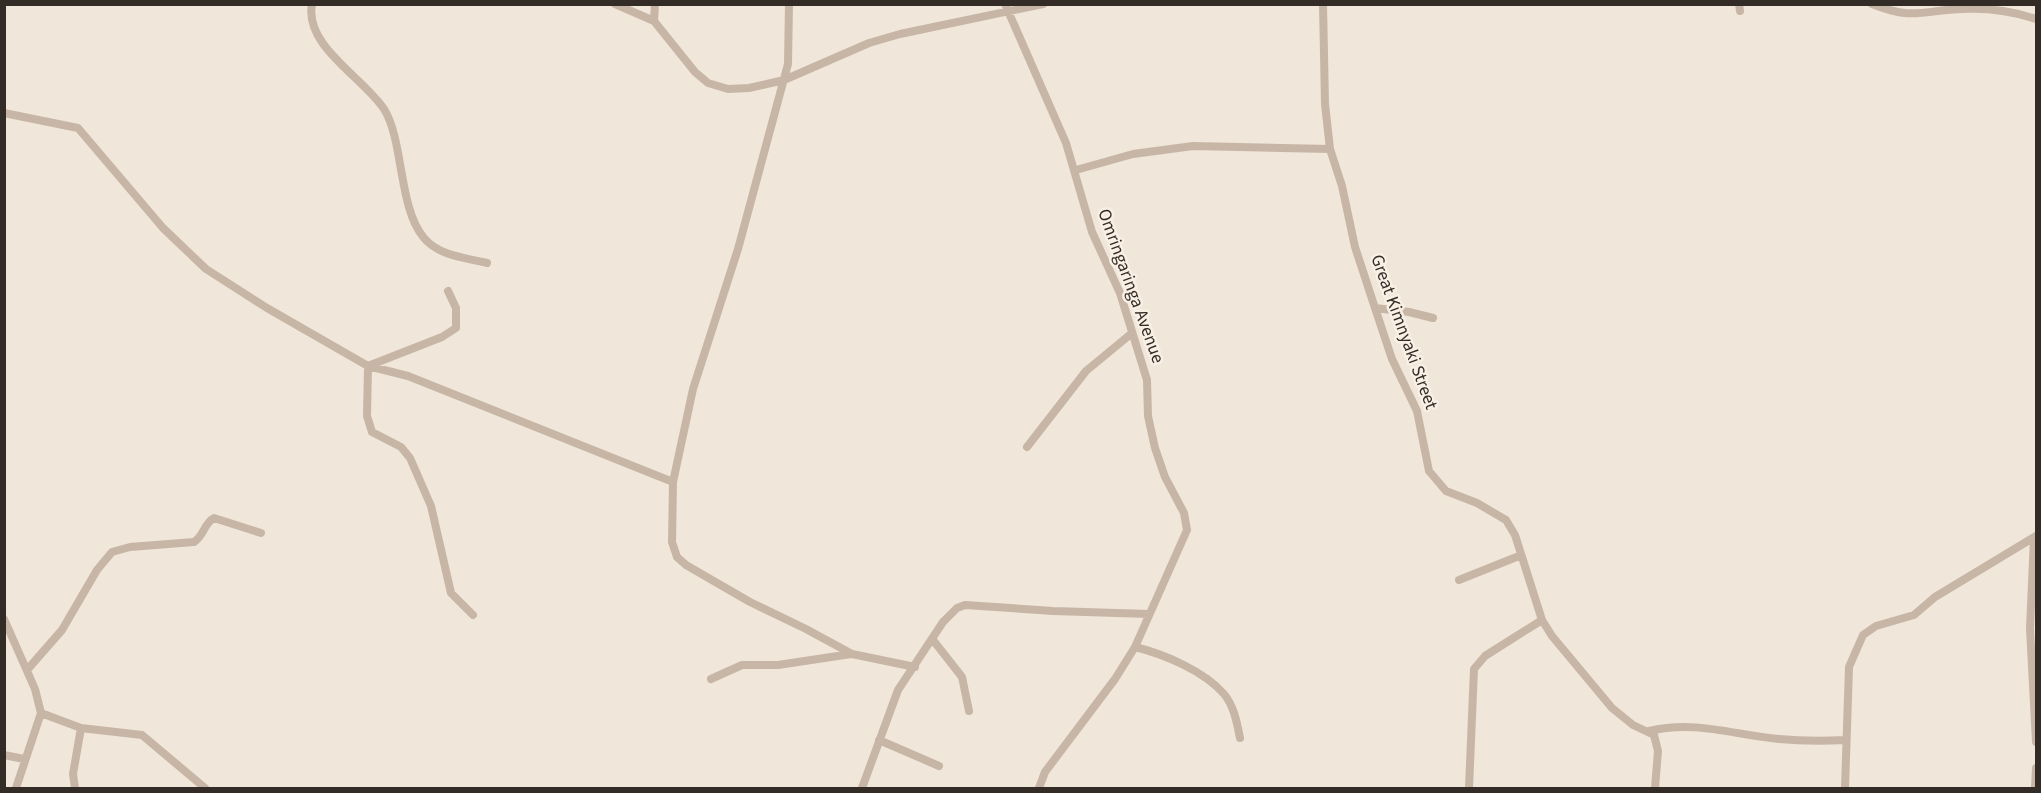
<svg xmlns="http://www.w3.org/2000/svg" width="2041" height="793" font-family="'Source Sans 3',sans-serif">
  <rect width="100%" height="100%" fill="#f0e6d9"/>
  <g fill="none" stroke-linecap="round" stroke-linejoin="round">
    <path stroke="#c7b6a6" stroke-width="8" d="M 312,4 C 304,46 363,77 384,109 C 404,141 398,207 424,238 C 439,256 466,258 487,263
      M 615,4 L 654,21 L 695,72 L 708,83 L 728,89 L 749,88 L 784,80 L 869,43 L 900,34 L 1043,4
      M 789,4 L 788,64 L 738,249 L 693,389 L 673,482 L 672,542 L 677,557 L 686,565 L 750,602 L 806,629 L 852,654 L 915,667
      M 1005,4 L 1066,143 L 1092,232 L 1120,293 L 1147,380 L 1148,416 L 1155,448 L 1165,477 L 1184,513 L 1187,530 L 1135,647 L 1115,679 L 1045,772 L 1039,788
      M 1323,4 L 1325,104 L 1330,149 L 1342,186 L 1355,247 L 1376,311 L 1392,359 L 1417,411 L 1429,471 L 1446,491 L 1477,503 L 1506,520 L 1515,535 L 1542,620 L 1552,636 L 1612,708 L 1633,725 L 1654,735 L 1658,751 L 1655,788
      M 1739,4 L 1740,11
      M 1872,4 C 1914,21 1923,10 1963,9 C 1989,8 2012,11 2036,19
      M 654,21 L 655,4
      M 4,113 L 78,128 L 163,228 L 206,269 L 267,308 L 368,366 L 408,376 L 673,482
      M 1076,170 L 1133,154 L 1193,146 L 1330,149
      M 448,291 L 456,308 L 456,328 L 442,337 L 368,366 L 367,416 L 372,432 L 401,447 L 410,458 L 431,506 L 451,593 L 473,615
      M 1375,308 L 1409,312 L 1433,318
      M 1027,447 L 1086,371 L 1132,333
      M 2034,538 L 2030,628 L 2036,742
      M 1459,580 L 1519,556
      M 4,619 L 35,689 L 41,713 L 16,788
      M 933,640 L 962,677 L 969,711
      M 1135,647 C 1164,654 1204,671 1224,694 C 1234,706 1237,723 1240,738
      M 27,670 L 62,630 L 97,570 L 112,552 L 130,547 L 194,542 C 204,536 204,523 214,518 L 261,533
      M 711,679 L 742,665 L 778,665 L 851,654
      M 41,713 L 81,728 L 142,735 L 205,788
      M 1649,731 C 1697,720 1733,735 1779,739 C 1801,741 1823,741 1845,740
      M 879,740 L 939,766
      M 4,755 L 24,759
      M 75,788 L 73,774 L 81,728
      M 862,788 L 898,690 L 943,622 L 957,608 L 965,605 L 1053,611 L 1149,614
      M 1469,788 L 1474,669 L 1485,656 L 1542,620
      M 1845,788 L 1849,667 L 1863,635 L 1876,626 L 1914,615 L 1935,597 L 2036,536
      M 2035,788 L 2036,768"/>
  </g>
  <g text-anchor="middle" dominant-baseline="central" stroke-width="5" stroke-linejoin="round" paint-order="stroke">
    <g font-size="18" fill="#332b26" stroke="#f8f0e5">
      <text transform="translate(1131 286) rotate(70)">Omringaringa Avenue</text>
      <text transform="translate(1404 332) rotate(70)">Great Kimnyaki Street</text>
    </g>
  </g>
  <rect width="2041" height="793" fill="none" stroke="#332b26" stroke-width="12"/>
</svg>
